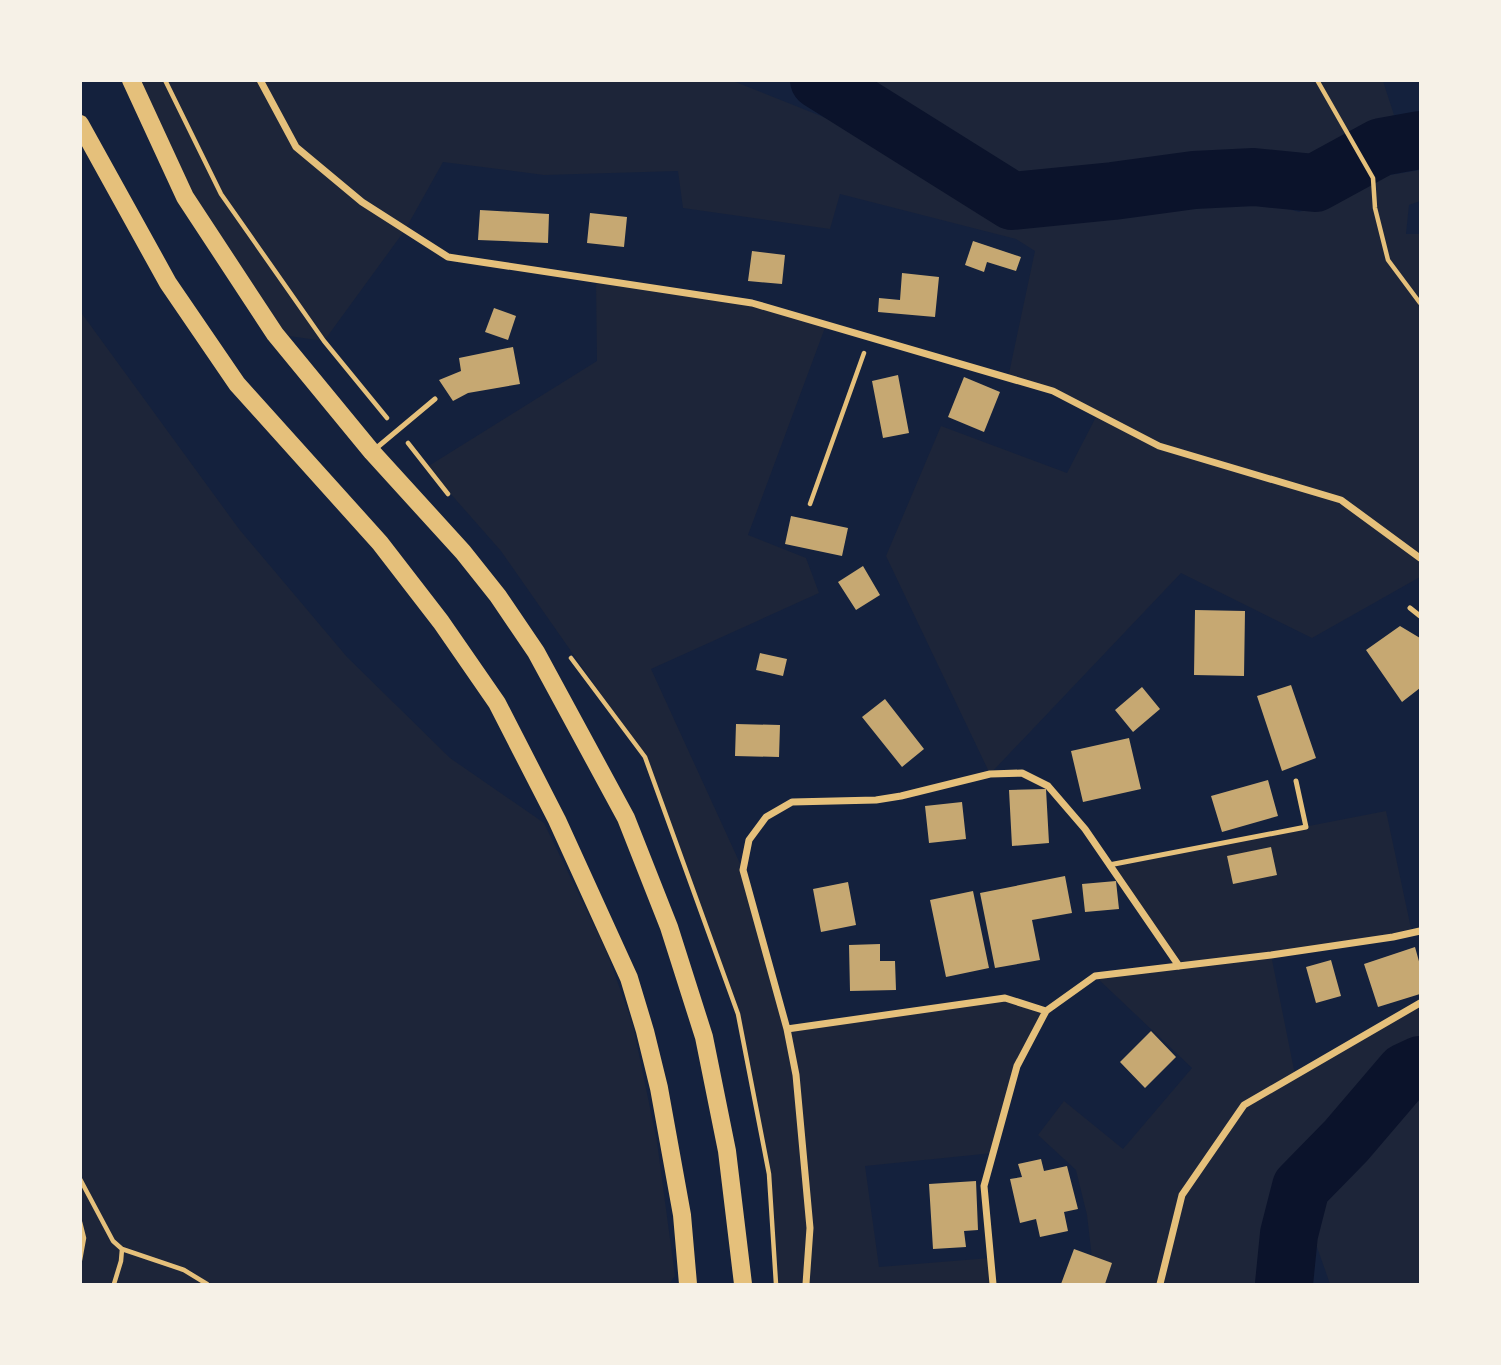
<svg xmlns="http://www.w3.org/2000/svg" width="1501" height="1365" font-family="Bitter,serif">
  <rect width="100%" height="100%" fill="#14213d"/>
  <path fill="#1d2539" d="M 131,81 L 733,81 L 886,142 L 967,193 L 1020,216 L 1174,196 L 1237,195 L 1299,212 L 1332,202 L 1373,178 L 1420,170 L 1420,201 L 1409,205 L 1406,234 L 1420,234 L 1420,577 L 1312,638 L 1181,573 L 990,774 L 886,556 L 941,426 L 1067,473 L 1097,415 L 1053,391 L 1008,378 L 1035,251 L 1016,239 L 840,194 L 830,229 L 683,208 L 678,171 L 544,175 L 443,162 L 405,230 L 324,341 L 275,334 L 185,197 Z
    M 846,81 L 1383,81 L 1394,115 L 1348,137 L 1307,163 L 1256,161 L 1198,161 L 1123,170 L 1056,182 L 1009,180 Z
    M 596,280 L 752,303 L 826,325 L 748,535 L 806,558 L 819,593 L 651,669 L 743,870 L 787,1029 L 1005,998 L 1046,1011 L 1017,1066 L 993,1153 L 865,1166 L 879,1267 L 990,1258 L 993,1284 L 776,1284 L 769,1174 L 738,1014 L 645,757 L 501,551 L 427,467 L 597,361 Z
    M 80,311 L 239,529 L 347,657 L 450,758 L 544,823 L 606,950 L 633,1025 L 657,1142 L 675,1276 L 669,1284 L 81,1284 Z
    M 1386,811 L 1412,933 L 1271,955 L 1295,1075 L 1420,1003 L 1420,1049 L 1407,1054 L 1286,1180 L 1275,1255 L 1286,1284 L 1095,1284 L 1087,1215 L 1076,1170 L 1038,1135 L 1064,1101 L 1123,1149 L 1192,1068 L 1095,976 L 1179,966 L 1109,865 Z
    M 1420,1088 L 1420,1284 L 1330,1284 L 1311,1230 L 1332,1176 L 1373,1129 Z"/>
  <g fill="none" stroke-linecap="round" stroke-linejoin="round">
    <path stroke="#0b132b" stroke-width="58" d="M 819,80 L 1012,201 L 1113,191 L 1194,180 L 1254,177 L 1315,183 L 1381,147 L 1420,140
      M 1284,1284 L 1289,1234 L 1301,1187 L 1346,1141 L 1405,1072 L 1420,1065"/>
  </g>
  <path fill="#c6a872" d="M 480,210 L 549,214 L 548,243 L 478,240 Z
    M 590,213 L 627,217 L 624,247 L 587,243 Z
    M 973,241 L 1021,257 L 1016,271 L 987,262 L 984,272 L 965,265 Z
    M 752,251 L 785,255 L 782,284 L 748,281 Z
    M 902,273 L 939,277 L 935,317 L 878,312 L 879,298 L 900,300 Z
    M 494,308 L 516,316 L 508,340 L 485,332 Z
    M 513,347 L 520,384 L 468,393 L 453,401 L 439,380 L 461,371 L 459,358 Z
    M 898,375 L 909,433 L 883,438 L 872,381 Z
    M 964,377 L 1000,392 L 984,432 L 948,417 Z
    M 791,516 L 848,528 L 842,556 L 785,544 Z
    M 863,566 L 880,595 L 856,610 L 838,582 Z
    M 1195,610 L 1245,611 L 1244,676 L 1194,675 Z
    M 1400,626 L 1420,638 L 1420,688 L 1402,702 L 1366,650 Z
    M 760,653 L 787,659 L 783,676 L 756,670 Z
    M 1291,685 L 1316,758 L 1282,771 L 1257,696 Z
    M 1142,687 L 1160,709 L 1133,732 L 1115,710 Z
    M 885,699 L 924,749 L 902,767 L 862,717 Z
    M 736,724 L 780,725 L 779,757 L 735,756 Z
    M 1129,738 L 1141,789 L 1083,802 L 1071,751 Z
    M 1268,780 L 1278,816 L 1222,832 L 1211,796 Z
    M 1046,789 L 1049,843 L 1012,846 L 1009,790 Z
    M 962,802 L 966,839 L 929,843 L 925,806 Z
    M 1271,847 L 1277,875 L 1233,884 L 1227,856 Z
    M 1065,876 L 1072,913 L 1032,920 L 1040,960 L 995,968 L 980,893 Z
    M 1116,881 L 1119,909 L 1085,912 L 1082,884 Z
    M 848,882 L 856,925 L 821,932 L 813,889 Z
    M 973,891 L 989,968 L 946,977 L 930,900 Z
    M 880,944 L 880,961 L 895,961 L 896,990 L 850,991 L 849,945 Z
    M 1415,947 L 1420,965 L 1420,994 L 1378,1007 L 1364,964 Z
    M 1331,960 L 1341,996 L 1316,1003 L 1306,967 Z
    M 1151,1031 L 1176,1057 L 1145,1088 L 1120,1062 Z
    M 1041,1159 L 1044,1171 L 1067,1166 L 1078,1209 L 1064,1212 L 1068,1231 L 1040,1237 L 1036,1219 L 1020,1223 L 1010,1179 L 1022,1177 L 1018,1164 Z
    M 976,1181 L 978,1230 L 964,1231 L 966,1247 L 933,1249 L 929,1184 Z
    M 1074,1249 L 1112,1263 L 1105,1284 L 1061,1284 Z"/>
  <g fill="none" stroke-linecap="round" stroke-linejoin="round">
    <path stroke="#e5c07b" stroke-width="4.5" d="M 165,80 L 221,194 L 324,341 L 387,418
      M 1317,80 L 1373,178 L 1375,208 L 1388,260 L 1420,303
      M 408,443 L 448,494
      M 810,504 L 864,353
      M 571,658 L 645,757 L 738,1014 L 769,1174 L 776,1284
      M 80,1179 L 113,1241 L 122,1249
      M 80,1222 L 84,1238 L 80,1260
      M 114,1284 L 121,1261 L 122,1249 L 184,1270 L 207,1284"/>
    <path stroke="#e5c07b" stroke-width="5" d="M 374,450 L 435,399
      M 1410,608 L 1420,616
      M 1109,865 L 1306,827 L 1296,781"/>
    <path stroke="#e5c07b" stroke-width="7" d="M 260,80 L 296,147 L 362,202 L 448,257 L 752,303 L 1053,391 L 1159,446 L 1341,500 L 1420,558
      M 787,1029 L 1005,998 L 1046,1011
      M 806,1284 L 810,1228 L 796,1075 L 787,1029 L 743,870 L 749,840 L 766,817 L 792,802 L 876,800 L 901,796 L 990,774 L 1022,773 L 1048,786 L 1085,829 L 1179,966
      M 993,1284 L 984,1186 L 1017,1066 L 1046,1011 L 1095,976 L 1271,955 L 1393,937 L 1420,931
      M 1160,1284 L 1182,1195 L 1244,1105 L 1420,1003"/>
    <path stroke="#e5c07b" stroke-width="18" d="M 131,80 L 185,197 L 275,334 L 372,452 L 463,552 L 498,596 L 536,652 L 626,818 L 669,927 L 704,1037 L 727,1151 L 743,1284
      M 80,124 L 168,283 L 237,384 L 380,543 L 441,622 L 497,703 L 557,820 L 629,978 L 645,1031 L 659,1088 L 682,1215 L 688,1284"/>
  </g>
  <rect width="1501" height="1365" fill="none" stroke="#f6f1e7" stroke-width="164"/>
</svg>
